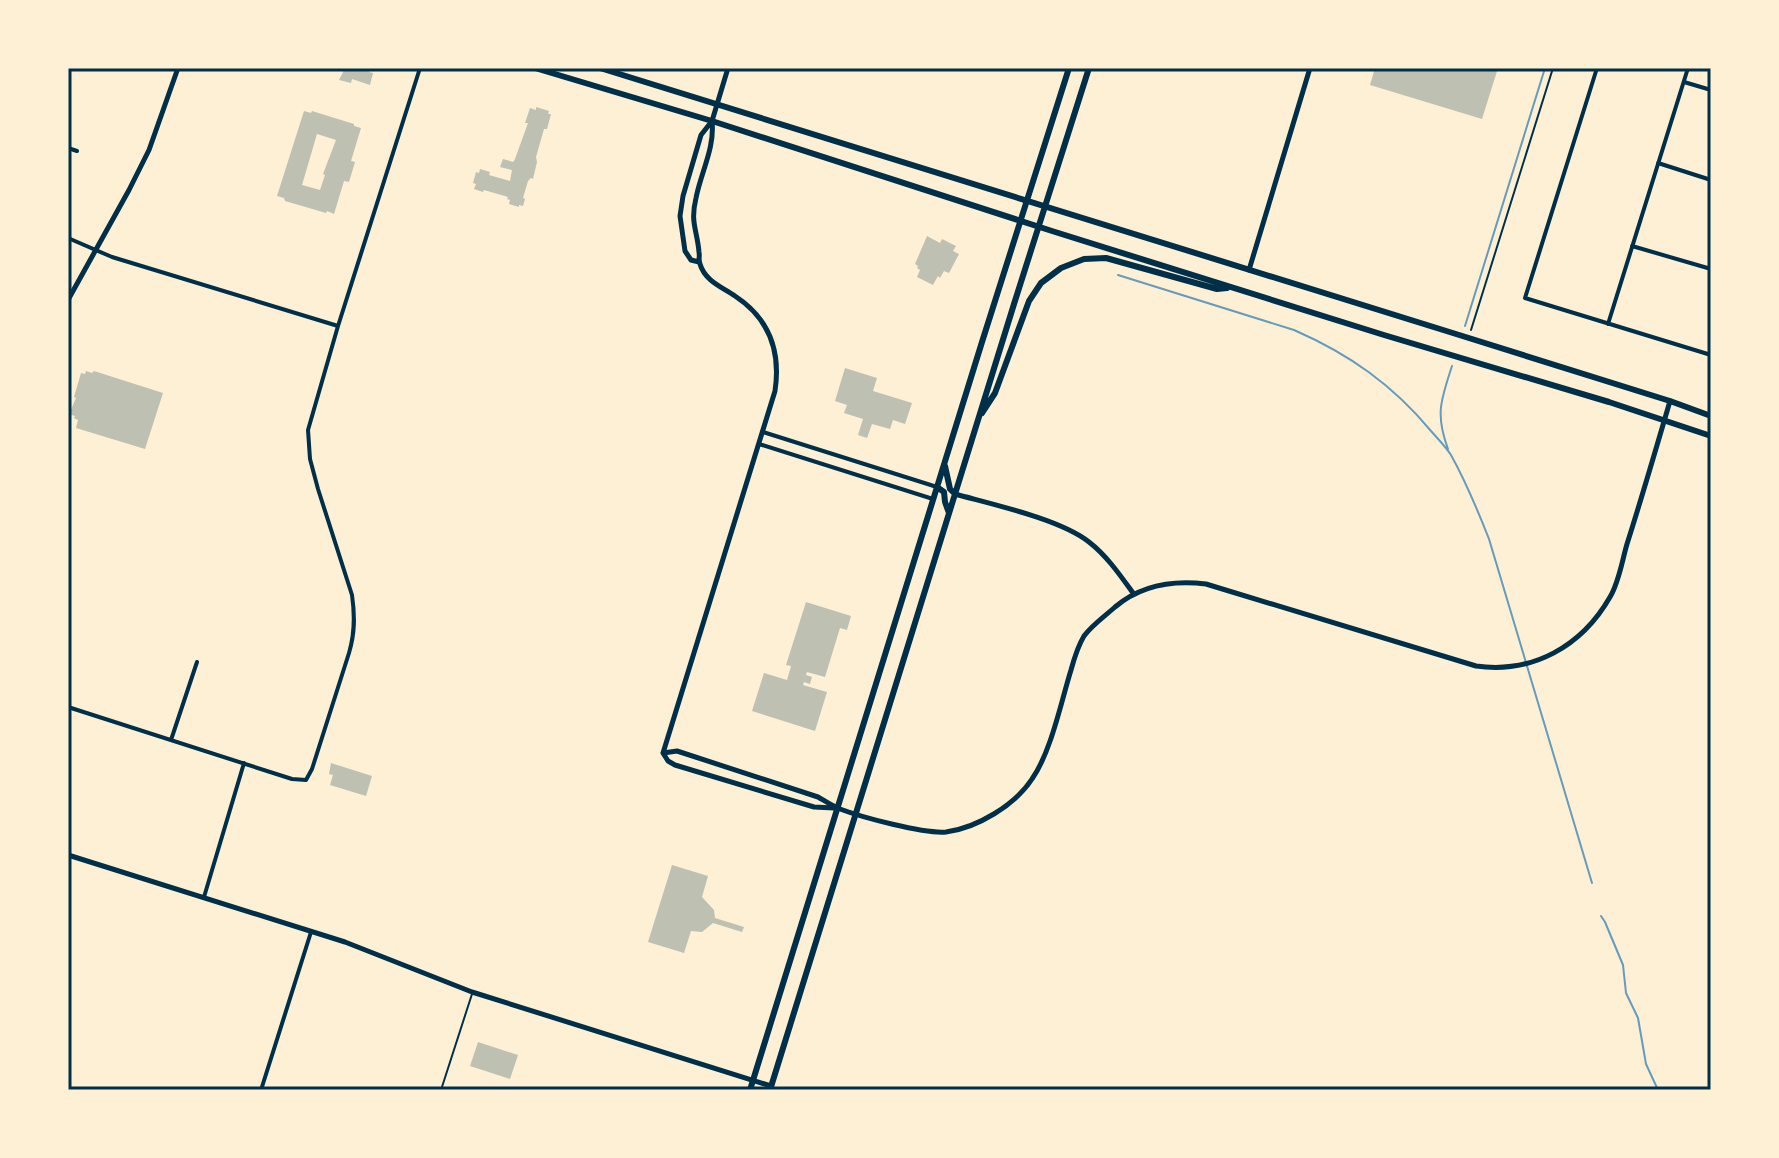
<svg xmlns="http://www.w3.org/2000/svg" width="1779" height="1158" font-family="Cabin,sans-serif">
  <rect width="100%" height="100%" fill="#fdf0d5"/>
  <g fill="none" stroke-linecap="round" stroke-linejoin="round">
    <path stroke="#669bbc" stroke-width="2" d="M 1118,275 L 1294,330 C 1349,354 1393,385 1431,431 C 1438,439 1446,447 1451,455 C 1466,482 1478,511 1489,539 L 1592,883
      M 1465,326 L 1545,68
      M 1448,449 C 1435,414 1441,400 1452,366
      M 1601,916 L 1605,922 L 1623,965 L 1626,993 L 1638,1018 L 1646,1064 L 1658,1090"/>
  </g>
  <path fill="#bec0b2" fill-rule="evenodd" d="M 345,68 L 370,68 L 369,72 L 373,73 L 370,85 L 352,79 L 351,83 L 339,80 Z
    M 1375,68 L 1498,68 L 1482,119 L 1370,85 Z
    M 536,107 L 549,111 L 548,114 L 551,114 L 547,129 L 544,129 L 536,157 L 537,162 L 533,179 L 531,178 L 528,181 L 523,198 L 525,199 L 523,206 L 519,205 L 519,207 L 509,204 L 510,200 L 507,199 L 508,197 L 484,190 L 483,192 L 474,189 L 476,184 L 473,183 L 476,172 L 479,173 L 480,169 L 490,172 L 489,175 L 510,181 L 512,170 L 500,167 L 503,159 L 513,162 L 515,159 L 528,123 L 525,123 L 530,108 L 536,110 Z
    M 304,111 L 311,113 L 312,111 L 354,124 L 354,126 L 361,128 L 351,161 L 355,162 L 349,182 L 344,181 L 334,214 L 327,211 L 326,213 L 285,201 L 284,198 L 277,196 ZM 317,134 L 336,140 L 323,174 L 325,175 L 320,190 L 302,185 Z
    M 927,236 L 940,243 L 942,239 L 956,246 L 953,251 L 959,254 L 949,273 L 944,271 L 940,278 L 938,276 L 933,285 L 917,277 L 920,270 L 917,268 L 918,266 L 915,264 Z
    M 845,368 L 877,378 L 873,391 L 912,403 L 905,424 L 893,420 L 890,429 L 872,424 L 867,438 L 858,435 L 863,419 L 844,413 L 847,405 L 835,401 Z
    M 86,371 L 92,373 L 94,371 L 163,393 L 145,449 L 76,428 L 78,420 L 74,418 L 75,416 L 69,414 L 76,398 L 74,397 L 81,373 L 85,374 Z
    M 806,602 L 851,616 L 847,630 L 840,628 L 825,677 L 807,672 L 806,675 L 812,677 L 810,684 L 804,682 L 803,685 L 827,692 L 815,731 L 752,711 L 764,673 L 787,680 L 791,666 L 786,665 Z
    M 331,763 L 372,776 L 366,796 L 330,785 L 333,775 L 329,774 Z
    M 672,865 L 708,876 L 702,897 L 714,910 L 715,918 L 744,927 L 742,932 L 713,923 L 702,932 L 691,931 L 684,953 L 648,942 Z
    M 478,1042 L 518,1055 L 510,1079 L 470,1066 Z"/>
  <g fill="none" stroke-linecap="round" stroke-linejoin="round">
    <path stroke="#003049" stroke-width="2" d="M 1471,330 L 1553,68"/>
    <path stroke="#003049" stroke-width="2" d="M 441,1090 L 472,994"/>
    <path stroke="#003049" stroke-width="4" d="M 1597,68 L 1525,298 L 1711,355
      M 1684,82 L 1711,90
      M 68,148 L 77,151
      M 1658,163 L 1711,180
      M 68,238 L 112,257 L 338,326
      M 1632,246 L 1711,269
      M 1608,324 L 1688,68
      M 763,432 L 937,487
      M 759,444 L 933,499
      M 68,707 L 292,779 L 306,780 L 312,769 L 349,653 C 355,633 355,616 352,595 L 318,489 L 310,459 L 308,430 L 338,326 L 420,68
      M 171,740 L 197,662
      M 204,897 L 244,763
      M 261,1090 L 311,932"/>
    <path stroke="#003049" stroke-width="5" d="M 699,262 L 691,260 L 685,251 L 680,216 L 683,196 L 701,135 L 712,121 L 728,68
      M 1249,270 L 1310,68
      M 955,494 C 991,504 1060,519 1089,542 C 1107,556 1120,575 1133,593
      M 663,753 L 677,751 L 818,797 C 825,801 832,806 840,809 C 861,817 924,834 946,832 C 977,828 1015,805 1032,779 C 1051,752 1061,702 1071,670 C 1074,659 1078,646 1084,636 C 1092,625 1105,616 1115,607 C 1141,585 1173,580 1206,584 L 1476,666 C 1533,674 1582,646 1610,597 C 1619,582 1622,561 1627,544 C 1642,497 1656,449 1670,401
      M 663,753 L 775,391 C 781,351 770,319 735,296 C 722,287 705,281 700,264 C 698,257 700,259 699,252 C 697,229 690,223 696,198 C 701,172 715,148 712,121
      M 663,753 L 668,761 L 675,765 L 814,807 L 834,808"/>
    <path stroke="#003049" stroke-width="5" d="M 68,300 L 129,190 L 149,150 L 178,68
      M 68,855 L 345,942 L 472,992 L 771,1086"/>
    <path stroke="#003049" stroke-width="6" d="M 535,68 L 712,121 L 1052,231 L 1384,335 L 1609,402 L 1711,436
      M 600,68 L 1456,334 L 1670,401 L 1711,416
      M 982,413 L 995,393 L 1029,301 L 1041,283 L 1061,268 L 1084,259 L 1106,258 L 1217,289 L 1227,288
      M 945,466 L 950,489 L 955,494
      M 937,487 L 944,492 L 945,502 L 949,513
      M 750,1090 L 982,342 L 1069,68
      M 770,1090 L 1014,304 L 1089,68"/>
  </g>
  <rect width="1779" height="1158" fill="none" stroke="#fdf0d5" stroke-width="140"/>
  <rect x="70" y="70" width="1639" height="1018" fill="none" stroke="#003049" stroke-width="3"/>
</svg>
